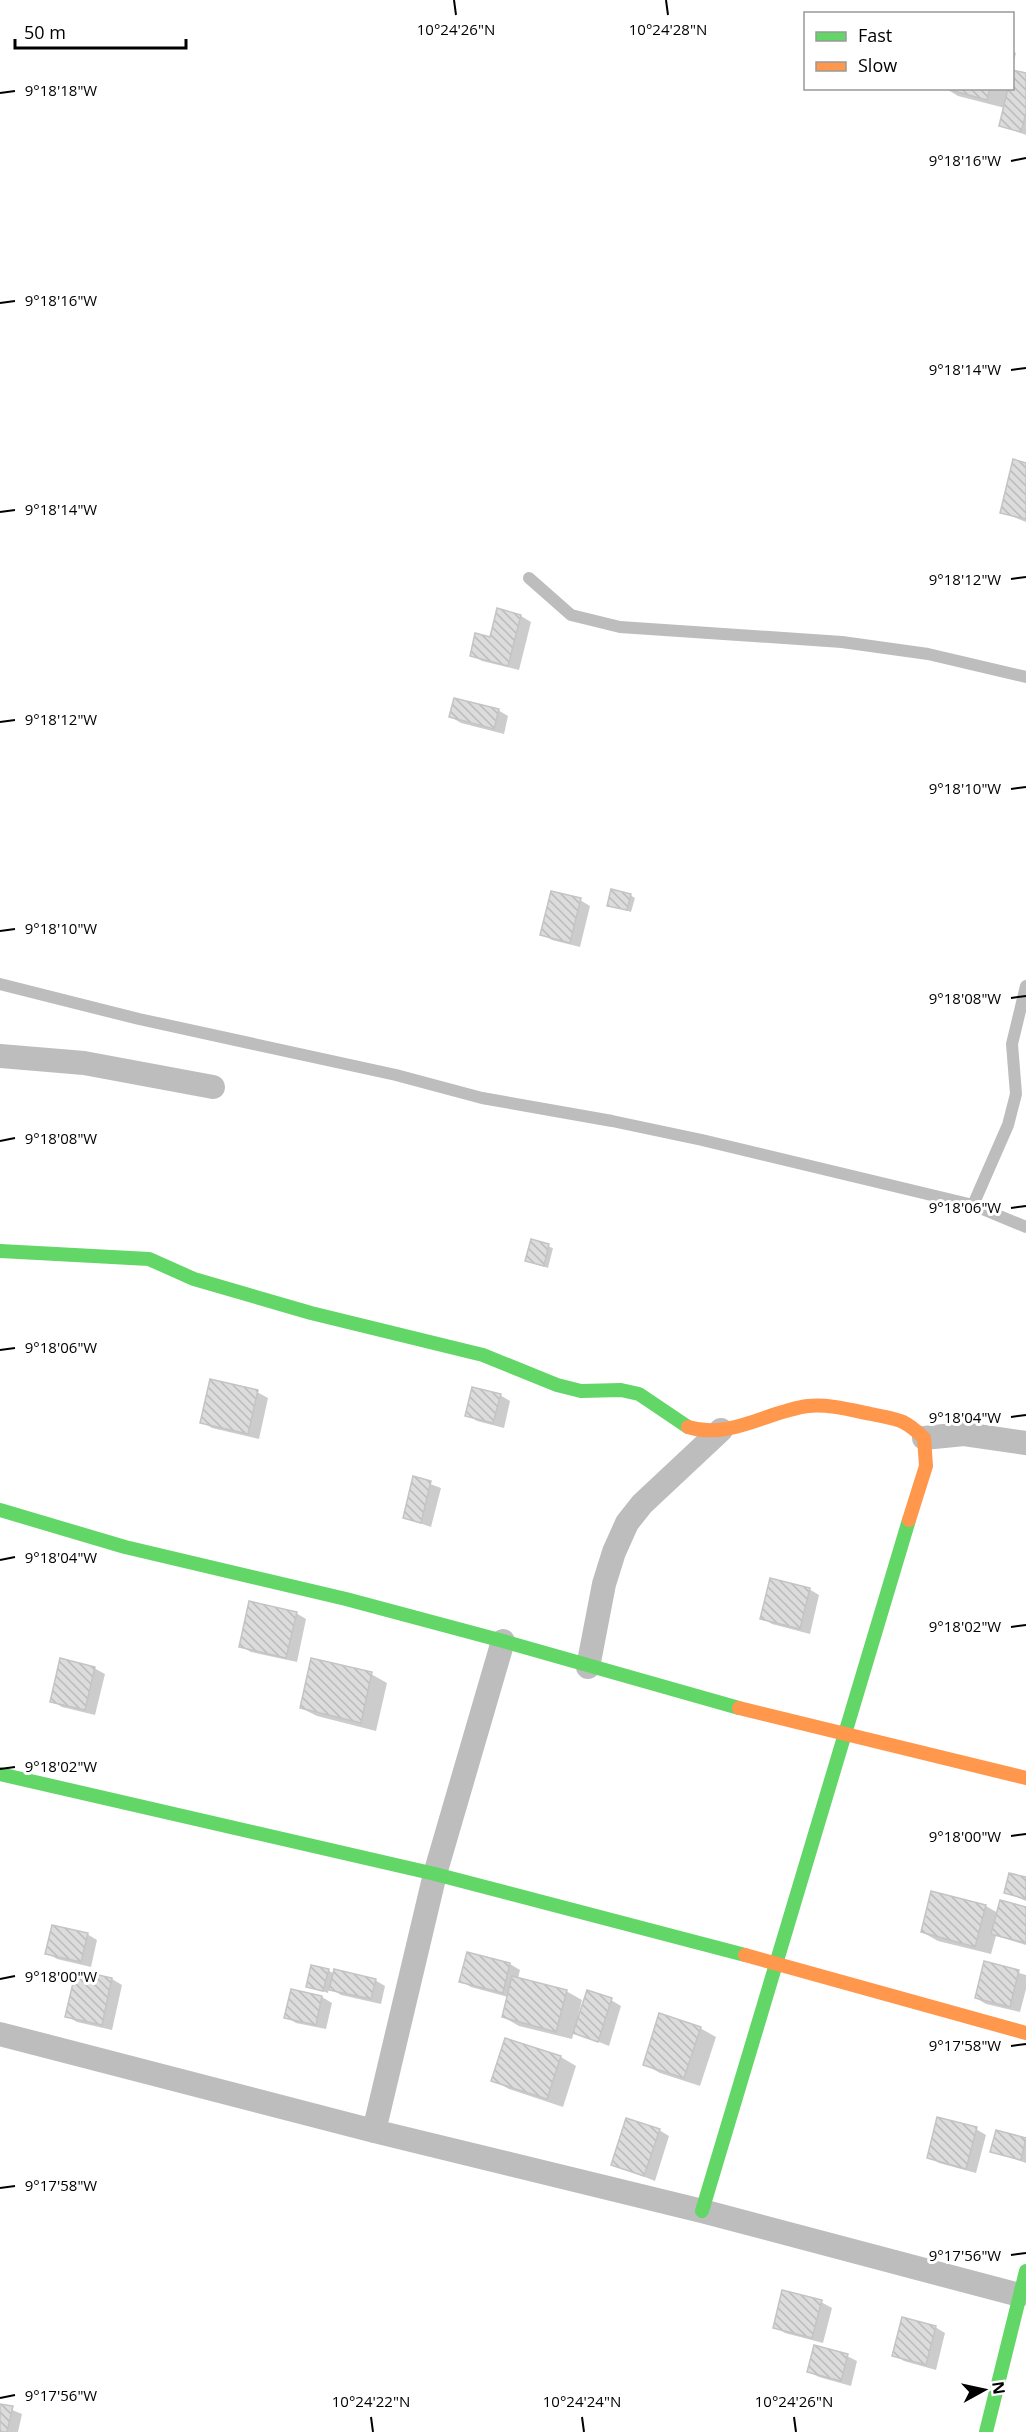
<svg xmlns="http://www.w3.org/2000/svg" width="1026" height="2432" font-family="'Open Sans',sans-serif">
  <defs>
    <pattern id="building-back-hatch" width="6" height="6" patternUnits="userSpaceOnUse" patternTransform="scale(1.5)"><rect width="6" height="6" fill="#dcdcdc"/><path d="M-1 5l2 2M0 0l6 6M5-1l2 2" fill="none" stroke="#bbb"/></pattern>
  </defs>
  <rect width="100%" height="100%" fill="#fff"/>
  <path fill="#0003" d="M 1012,51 L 1016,53 L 1012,69 Z
    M 1026,75 L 1026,135 L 1000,125 L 1005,108 L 958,96 L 945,88 L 1012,88 Z
    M 1026,464 L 1026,522 L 1001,512 Z
    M 521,616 L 531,622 L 519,670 L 482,661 L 471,655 Z
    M 498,710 L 508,716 L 504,734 L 461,723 L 451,717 Z
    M 630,895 L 635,898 L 631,912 L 609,905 Z
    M 580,900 L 590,906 L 580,947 L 552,940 L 542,934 Z
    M 532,1241 L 553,1248 L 548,1268 L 527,1261 Z
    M 257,1392 L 268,1398 L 259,1439 L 212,1428 L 202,1422 Z
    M 500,1395 L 510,1401 L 504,1428 L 477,1421 L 467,1415 Z
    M 414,1478 L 441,1488 L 431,1527 L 405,1518 Z
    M 809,1589 L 819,1595 L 810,1634 L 772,1624 L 762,1618 Z
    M 296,1613 L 306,1619 L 297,1662 L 251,1652 L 240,1646 Z
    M 94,1668 L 105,1674 L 95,1715 L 62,1707 L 52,1701 Z
    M 371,1674 L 387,1683 L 376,1731 L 317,1716 L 301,1708 Z
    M 1026,1879 L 1026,1901 L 1005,1892 Z
    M 986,1906 L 998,1913 L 1026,1908 L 1026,1945 L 996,1936 L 991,1954 L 938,1941 L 922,1932 Z
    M 87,1934 L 97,1940 L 91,1967 L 57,1959 L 47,1953 Z
    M 468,1954 L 510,1964 L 520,1970 L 518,1978 L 566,1991 L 582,2000 L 578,2016 L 611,2000 L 621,2006 L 609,2046 L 574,2032 L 572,2039 L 519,2026 L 503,2017 L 508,1997 L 471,1987 L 461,1981 Z
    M 985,1963 L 1026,1975 L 1026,1989 L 1020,2012 L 986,2004 L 976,1998 Z
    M 328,1970 L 334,1974 L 375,1980 L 385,1986 L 381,2004 L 341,1995 L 329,1988 L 328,1993 L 308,1986 Z
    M 77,1972 L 112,1979 L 122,1985 L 112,2030 L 77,2022 L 67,2016 Z
    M 322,1997 L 332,2003 L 326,2029 L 296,2023 L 286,2017 Z
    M 700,2028 L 716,2037 L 700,2086 L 660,2073 L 644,2064 Z
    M 506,2039 L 561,2057 L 576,2066 L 563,2107 L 509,2089 L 493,2080 Z
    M 976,2129 L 986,2135 L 976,2173 L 939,2163 L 929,2157 Z
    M 659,2130 L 669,2136 L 655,2181 L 612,2164 Z
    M 997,2132 L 1026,2140 L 1026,2163 L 992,2151 Z
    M 821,2302 L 832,2308 L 823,2343 L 785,2333 L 775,2327 Z
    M 935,2327 L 945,2333 L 936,2370 L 904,2361 L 894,2355 Z
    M 847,2356 L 857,2361 L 851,2386 L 819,2377 L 809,2372 Z
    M 0,2405 L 22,2414 L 18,2432 L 0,2432 Z"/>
  <path fill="url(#building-back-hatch)" stroke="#c4c4c4" stroke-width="1.5" d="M 1012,70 L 1026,73 L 1026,113 L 1021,132 L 999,126 L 1008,88 L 1012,88 Z
    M 943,88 L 990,88 L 987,100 Z
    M 1013,459 L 1026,463 L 1026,519 L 1000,513 Z
    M 497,608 L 521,615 L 508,666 L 470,656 L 475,633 L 490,637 Z
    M 454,698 L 499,709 L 494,729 L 449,717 Z
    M 611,889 L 631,894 L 627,910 L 607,906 Z
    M 551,891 L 581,898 L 570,943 L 540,935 Z
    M 531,1239 L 549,1244 L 544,1266 L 525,1261 Z
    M 210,1379 L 258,1390 L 248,1434 L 200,1423 Z
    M 472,1387 L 501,1394 L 493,1423 L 465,1416 Z
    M 413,1476 L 431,1481 L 421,1523 L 403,1518 Z
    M 770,1578 L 810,1588 L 800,1629 L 760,1619 Z
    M 249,1601 L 297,1612 L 286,1658 L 239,1647 Z
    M 60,1658 L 95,1667 L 85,1710 L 50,1702 Z
    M 311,1658 L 372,1672 L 361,1723 L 300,1708 Z
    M 1009,1873 L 1026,1877 L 1026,1899 L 1004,1893 Z
    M 931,1891 L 986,1905 L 975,1947 L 921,1932 Z
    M 1000,1900 L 1026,1907 L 1026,1943 L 991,1934 Z
    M 52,1925 L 88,1933 L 81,1962 L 45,1954 Z
    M 467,1952 L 510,1963 L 503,1993 L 459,1982 Z
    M 984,1961 L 1019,1970 L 1010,2007 L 975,1998 Z
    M 311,1965 L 329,1969 L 323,1991 L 306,1987 Z
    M 334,1969 L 376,1979 L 371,1999 L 329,1990 Z
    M 76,1970 L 112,1978 L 102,2025 L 65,2017 Z
    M 512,1976 L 567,1990 L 556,2032 L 502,2017 Z
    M 291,1989 L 322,1996 L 316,2025 L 284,2018 Z
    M 587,1990 L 612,1998 L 598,2042 L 573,2033 Z
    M 659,2013 L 701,2027 L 684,2078 L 643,2065 Z
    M 505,2038 L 561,2056 L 547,2099 L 491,2081 Z
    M 937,2117 L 977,2127 L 966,2169 L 927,2158 Z
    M 626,2118 L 660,2129 L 644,2176 L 611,2165 Z
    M 996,2130 L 1026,2138 L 1021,2160 L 990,2152 Z
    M 782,2290 L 822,2300 L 812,2338 L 773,2328 Z
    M 902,2317 L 936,2326 L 926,2365 L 892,2356 Z
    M 814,2345 L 848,2354 L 841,2381 L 807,2372 Z
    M 0,2404 L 13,2406 L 7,2432 L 0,2432 Z"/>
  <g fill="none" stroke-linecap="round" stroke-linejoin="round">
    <path stroke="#bdbdbd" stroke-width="12" d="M 529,578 L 571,615 L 620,627 L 842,642 L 928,654 L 1026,677
      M 0,984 L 139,1019 L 396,1075 L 482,1098 L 612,1121 L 702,1140 L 973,1205
      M 1026,986 L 1012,1044 L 1016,1094 L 1008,1125 L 973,1205 L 1026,1227"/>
    <path stroke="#bdbdbd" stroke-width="24" d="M 0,1056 L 84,1063 L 213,1087
      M 924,1438 L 964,1434 L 1026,1443
      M 588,1667 L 604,1584 L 614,1552 L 627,1523 L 642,1504 L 721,1430
      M 0,2034 L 374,2131 L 702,2211 L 1019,2295
      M 374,2131 L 435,1874 L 503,1641"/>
    <path stroke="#63d668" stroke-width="14" d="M 0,1251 L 149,1259 L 194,1279 L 311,1313 L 483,1355 L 557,1385 L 581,1391 L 621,1390 L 639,1394 L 688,1427
      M 0,1510 L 125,1547 L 346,1599 L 503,1641 L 739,1708
      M 0,1774 L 435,1874 L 745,1955
      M 702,2211 L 909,1520
      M 986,2432 L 1026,2271"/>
    <path stroke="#ff974d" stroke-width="14" d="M 688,1427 C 729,1440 768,1411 808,1406 C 829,1404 851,1410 871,1414 C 899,1420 903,1418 924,1438 L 926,1466 L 909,1520
      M 739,1708 L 1026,1778
      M 745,1955 L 1026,2033"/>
  </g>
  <path fill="none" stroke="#000" stroke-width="2" d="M 454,0 L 456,15M 666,0 L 668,15M 0,93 L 15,91M 1011,161 L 1026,158M 0,303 L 15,301M 1011,370 L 1026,368M 0,512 L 15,510M 1011,579 L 1026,577M 0,722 L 15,720M 1011,789 L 1026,787M 0,931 L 15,929M 1011,998 L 1026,996M 0,1141 L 15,1138M 1011,1208 L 1026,1206M 0,1350 L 15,1348M 1011,1417 L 1026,1415M 0,1560 L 15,1557M 1011,1627 L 1026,1625M 0,1769 L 15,1767M 1011,1836 L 1026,1834M 0,1979 L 15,1976M 1011,2046 L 1026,2044M 0,2188 L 15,2186M 1011,2255 L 1026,2253M 0,2398 L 15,2395M 371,2417 L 373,2432M 582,2417 L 584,2432M 794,2417 L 796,2432"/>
  <g font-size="15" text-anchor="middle" fill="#000" stroke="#fff" stroke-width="6" stroke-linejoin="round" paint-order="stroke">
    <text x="456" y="35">10°24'26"N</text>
    <text x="668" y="35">10°24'28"N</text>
    <text x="61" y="96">9°18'18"W</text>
    <text x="965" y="166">9°18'16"W</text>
    <text x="61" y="306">9°18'16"W</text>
    <text x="965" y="375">9°18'14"W</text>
    <text x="61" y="515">9°18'14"W</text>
    <text x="965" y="585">9°18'12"W</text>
    <text x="61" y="725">9°18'12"W</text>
    <text x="965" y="794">9°18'10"W</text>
    <text x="61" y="934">9°18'10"W</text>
    <text x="965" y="1004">9°18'08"W</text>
    <text x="61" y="1144">9°18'08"W</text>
    <text x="965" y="1213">9°18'06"W</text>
    <text x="61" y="1353">9°18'06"W</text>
    <text x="965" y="1423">9°18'04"W</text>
    <text x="61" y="1563">9°18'04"W</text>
    <text x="965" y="1632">9°18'02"W</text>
    <text x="61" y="1772">9°18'02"W</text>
    <text x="965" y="1842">9°18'00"W</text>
    <text x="61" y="1982">9°18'00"W</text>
    <text x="965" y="2051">9°17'58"W</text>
    <text x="61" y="2191">9°17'58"W</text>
    <text x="965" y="2261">9°17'56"W</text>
    <text x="61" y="2401">9°17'56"W</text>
    <text x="371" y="2407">10°24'22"N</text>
    <text x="582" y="2407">10°24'24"N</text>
    <text x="794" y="2407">10°24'26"N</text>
  </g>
  <rect x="804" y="12" width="210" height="78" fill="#ffffff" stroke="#999999" stroke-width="1.5"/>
  <rect x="816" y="32" width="30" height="9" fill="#63d668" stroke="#999999" stroke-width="1.5"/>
  <text x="858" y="42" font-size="18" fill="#000000">Fast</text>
  <rect x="816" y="62" width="30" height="9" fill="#ff974d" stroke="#999999" stroke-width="1.5"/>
  <text x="858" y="72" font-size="18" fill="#000000">Slow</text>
  <g transform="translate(984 2390) rotate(82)" stroke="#ffffff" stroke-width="4.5" paint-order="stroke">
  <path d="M0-4.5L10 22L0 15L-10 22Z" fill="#000000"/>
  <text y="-9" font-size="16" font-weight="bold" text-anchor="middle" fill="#000000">N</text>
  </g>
  <path d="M15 39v9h171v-9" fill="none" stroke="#000000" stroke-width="3"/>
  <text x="24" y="39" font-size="18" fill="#000000" stroke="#ffffff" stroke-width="4.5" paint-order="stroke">50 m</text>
</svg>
